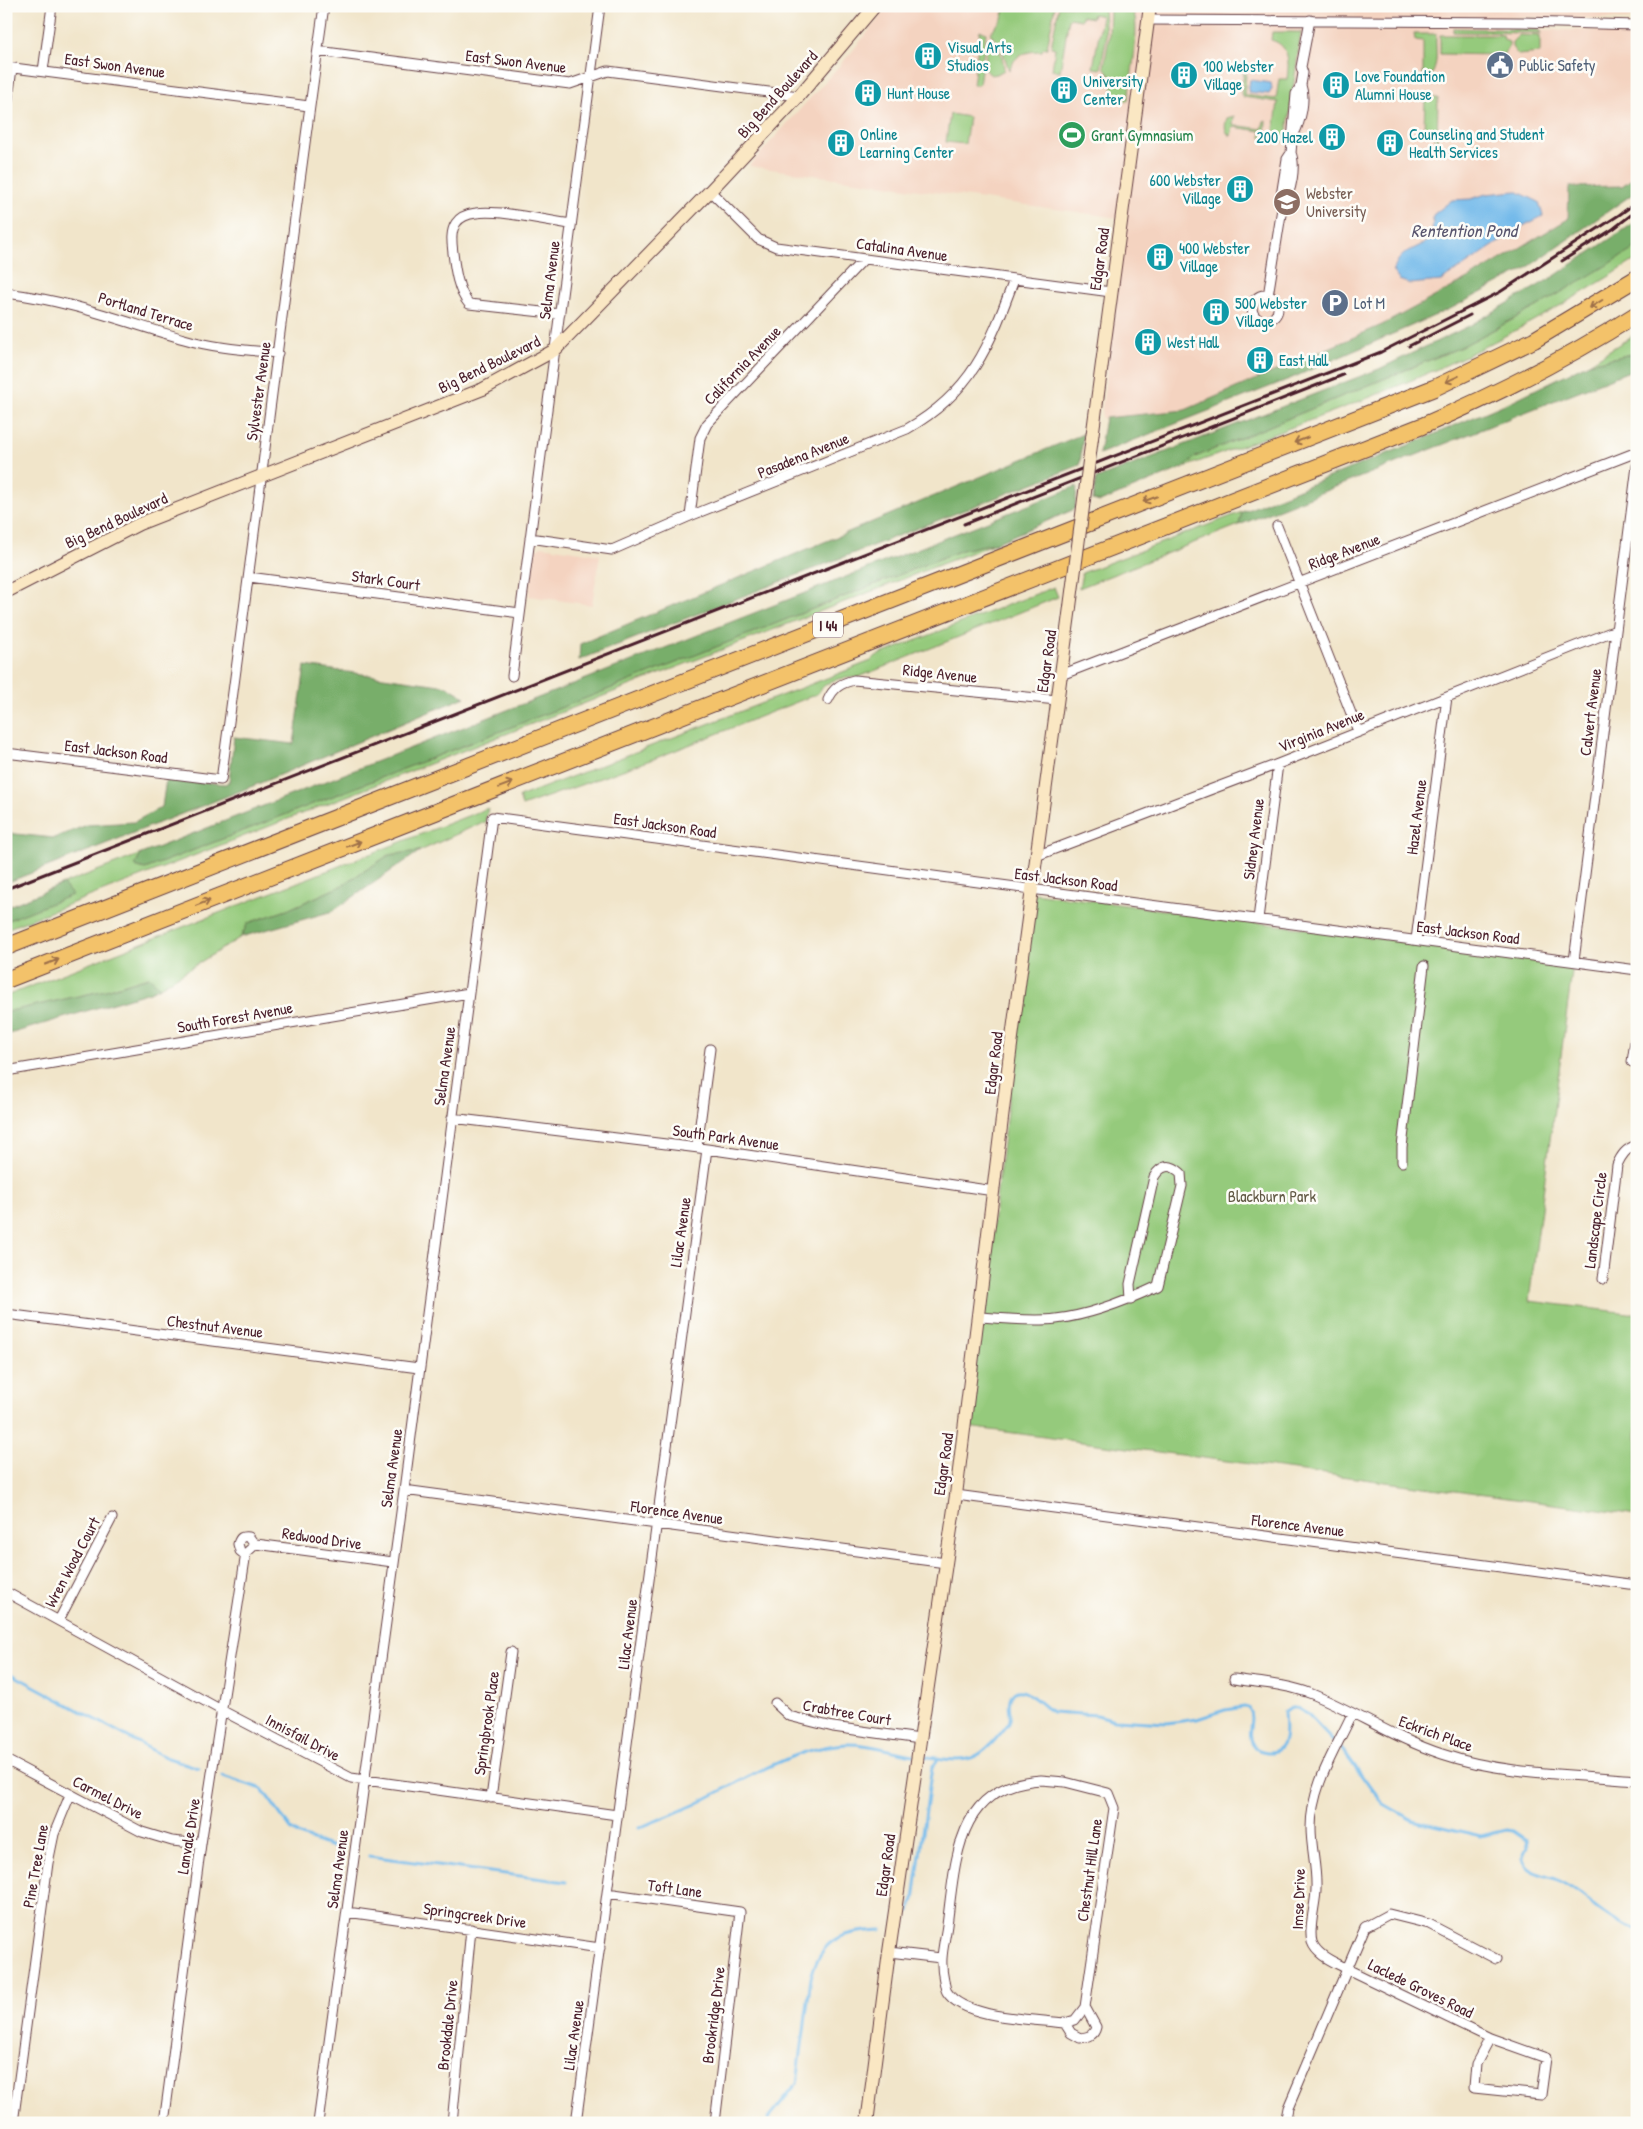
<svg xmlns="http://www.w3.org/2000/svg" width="1643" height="2129" font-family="'Patrick Hand',sans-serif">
  <rect width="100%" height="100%" fill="#fdfcf7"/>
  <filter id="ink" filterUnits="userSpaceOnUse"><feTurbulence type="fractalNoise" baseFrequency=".02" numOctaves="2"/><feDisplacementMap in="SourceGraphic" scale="10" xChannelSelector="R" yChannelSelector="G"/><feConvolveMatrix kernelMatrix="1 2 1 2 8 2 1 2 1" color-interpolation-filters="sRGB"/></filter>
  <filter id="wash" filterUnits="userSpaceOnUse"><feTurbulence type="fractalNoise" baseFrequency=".0096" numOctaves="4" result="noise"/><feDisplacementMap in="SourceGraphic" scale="20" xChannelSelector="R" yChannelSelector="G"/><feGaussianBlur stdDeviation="1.12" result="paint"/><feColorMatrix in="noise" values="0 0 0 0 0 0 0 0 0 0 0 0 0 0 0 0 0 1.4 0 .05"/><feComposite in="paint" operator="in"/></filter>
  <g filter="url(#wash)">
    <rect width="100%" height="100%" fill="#f1e5ca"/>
    <path fill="#f4d3c0" d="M 889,6 L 1637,6 L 1637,19 L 1503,17 L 1501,29 L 1637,31 L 1637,175 L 1622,186 L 1569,187 L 1568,219 L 1473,276 L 1382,325 L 1185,411 L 1101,418 L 1126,219 L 749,166 L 850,54 Z
      M 542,546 L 600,555 L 592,605 L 529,596 L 536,549 Z"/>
    <path fill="#95ca7b" stroke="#707453" d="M 1005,6 L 1055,6 L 1047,48 L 1043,48 L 1042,51 C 1027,51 1015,54 1009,70 L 1001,47 L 990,33 L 1002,19 Z
      M 1059,6 L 1104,7 L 1106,40 L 1101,69 L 1093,68 L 1102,16 L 1093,14 L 1092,18 L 1082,16 L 1081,20 L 1069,18 L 1060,72 L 1052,70 L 1055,48 L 1051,47 Z
      M 1110,8 L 1133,12 C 1141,23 1130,84 1128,101 L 1113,98 C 1112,85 1114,78 1104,67 L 1109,37 Z
      M 1453,28 L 1538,30 L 1542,33 L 1453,32 Z
      M 980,30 L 986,33 L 979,85 L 973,85 Z
      M 1272,32 L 1301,32 L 1286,140 L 1284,142 L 1273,140 L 1278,102 L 1243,97 L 1241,94 L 1245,64 L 1247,65 L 1244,95 L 1276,99 L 1279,79 L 1287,79 C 1289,63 1290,45 1271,40 Z
      M 1414,34 L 1436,34 C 1435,47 1440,70 1428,78 L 1423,79 L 1423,41 L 1415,40 Z
      M 1440,35 L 1503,35 L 1504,40 L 1509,42 L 1509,46 L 1503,55 L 1440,54 Z
      M 1519,35 L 1540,36 L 1540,53 L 1518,55 L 1512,47 L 1512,42 Z
      M 988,38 C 1000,46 1003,56 1004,70 L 997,74 L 991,75 L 984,69 Z
      M 1425,98 L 1438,98 L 1437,145 L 1434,136 L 1424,129 Z
      M 950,114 L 969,117 L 965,144 L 946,142 Z
      M 1234,116 L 1233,125 L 1262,129 L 1264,121 L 1266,120 L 1265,138 L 1261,138 L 1261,131 L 1233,127 L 1231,136 L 1228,134 C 1224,129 1225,124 1227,118 Z
      M 1637,246 L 1637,259 C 1563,306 1487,349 1405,383 C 1333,413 1259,439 1185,467 L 1195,457 L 1461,347 L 1538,306 Z
      M 1637,333 L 1637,353 L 1589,363 Z
      M 1242,512 L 1239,525 L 1079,588 L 1082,573 Z
      M 998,542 L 6,929 L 6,921 L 71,895 L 63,884 L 141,854 L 135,866 L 145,869 L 625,683 L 962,550 Z
      M 1054,587 L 1058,597 L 859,677 C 840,679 829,677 817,694 L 656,758 L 522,806 L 519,797 L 871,661 L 876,656 Z
      M 488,808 L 485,823 L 481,823 L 420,851 L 389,855 L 341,886 L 287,910 L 248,923 L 241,937 L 160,987 L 148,977 L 106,990 L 6,1012 L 6,996 Z
      M 1034,893 L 1573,964 L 1529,1301 L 1637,1314 L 1637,1515 L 968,1427 Z"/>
    <path fill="#78ae6b" stroke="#61664b" d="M 1637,175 L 1637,191 L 1524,270 L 1452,308 L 1292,378 L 1099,454 L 1105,418 L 1185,410 L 1382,325 L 1473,276 L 1568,219 L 1569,187 L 1622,186 Z
      M 1637,221 L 1637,246 L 1631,251 L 1538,306 L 1461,347 L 1195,457 L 1185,467 L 1100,502 L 1093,500 L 1096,479 L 1379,369 L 1469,326 L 1553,277 Z
      M 1637,353 L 1637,368 L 1239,525 L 1242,512 L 1416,442 L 1514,400 L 1589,363 Z
      M 1083,434 L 1080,465 L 579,660 L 580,644 Z
      M 1077,486 L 1075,509 L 998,542 L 962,550 L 625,683 L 145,869 L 135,866 L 141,854 Z
      M 305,666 L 447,686 L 465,697 L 258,784 L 6,883 L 6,833 L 54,838 L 87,825 L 134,822 L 162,807 L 166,779 L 225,784 L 229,782 L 234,737 L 294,744 Z
      M 420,851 L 333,911 L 241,937 L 248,923 L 287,910 L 341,886 L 389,855 Z
      M 63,884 L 72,895 L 6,921 L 6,907 Z
      M 149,977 L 160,987 L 150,992 L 6,1035 L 6,1012 L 106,990 Z"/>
    <path fill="#73baea" stroke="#5e6c8a" d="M 1250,80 L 1271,83 L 1272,89 L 1269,94 L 1248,92 Z
      M 1516,191 L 1539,202 L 1543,216 L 1523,226 L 1441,281 L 1410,284 L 1399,280 L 1393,272 C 1400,248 1414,252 1432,238 L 1433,215 L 1452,200 L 1471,199 L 1486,194 Z"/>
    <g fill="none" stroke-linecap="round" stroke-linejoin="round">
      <path stroke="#73baea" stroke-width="3" d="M 6,1671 L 165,1757 L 199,1768
        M 920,1756 C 971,1763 976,1765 1009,1723 C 1013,1715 1007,1708 1010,1700 C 1017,1675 1043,1708 1052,1712 L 1097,1715 L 1115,1720 L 1167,1723 L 1197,1719 L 1225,1710 L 1244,1707 L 1248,1708 C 1256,1720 1244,1734 1253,1745 C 1256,1750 1261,1751 1267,1752 C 1289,1754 1285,1727 1284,1712 L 1291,1707 L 1295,1707 L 1309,1715 L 1346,1754 L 1372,1790 L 1384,1804 L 1412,1820 L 1481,1836 L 1506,1830 L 1513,1831 L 1526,1840 L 1527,1847 L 1522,1858 C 1525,1874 1545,1874 1557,1880 C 1584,1892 1610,1924 1637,1929
        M 223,1776 L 262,1789 L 291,1829 L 299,1835 L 341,1850
        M 639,1828 C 660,1819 682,1811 702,1801 C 744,1779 799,1746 847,1744 C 871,1743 891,1752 914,1755
        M 369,1856 L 566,1882
        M 903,1918 L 910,1910 L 914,1900 L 930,1780 L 932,1768 L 938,1759
        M 768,2119 L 797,2083 L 811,1978 C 821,1937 843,1932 881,1930"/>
    </g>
  </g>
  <g filter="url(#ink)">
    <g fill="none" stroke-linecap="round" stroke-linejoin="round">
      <g stroke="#633d43" stroke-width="11">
        <path id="street" d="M 1148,20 L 1522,22 L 1637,25
          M 318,51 L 570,84 L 608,71 L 799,96
          M 6,67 L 309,106
          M 43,71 L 52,6
          M 6,115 L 12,68
          M 1294,134 C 1301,120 1306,100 1301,85
          M 710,191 L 758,239 L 776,247 L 1111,292
          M 1283,202 C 1292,193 1296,165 1291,153
          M 6,293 C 71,301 122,321 184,339 C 214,348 247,350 278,353
          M1252 308a13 13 0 1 1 26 0a13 13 0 1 1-26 0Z
          M 1268,296 L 1283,202 L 1281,196 L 1287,159 L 1291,153 L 1296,94 L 1301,85 L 1303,73 L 1301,67 L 1310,20
          M 560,314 L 469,304 C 458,291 455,270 453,253 C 452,244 450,232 456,223 C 460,217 468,214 476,213 C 498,209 547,221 571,224
          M 690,516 L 700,438 L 707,424 L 864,259
          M 1277,526 L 1358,731
          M 530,538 L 612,550 L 690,516 L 907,429 C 972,392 989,347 1014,280
          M 249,577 L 520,613
          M 1061,675 L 1637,452
          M 512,676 L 600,6
          M 828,700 C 833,688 841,683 854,680 L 1057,700
          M 6,753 L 221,780 C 257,522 287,264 324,6
          M 1036,856 L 1278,764 L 1616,630
          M 1258,919 L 1278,764
          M 1416,940 L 1447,697
          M 1574,961 L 1637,466
          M 1632,1062 L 1637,1027
          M 6,1071 L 469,993
          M 452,1118 L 707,1149 L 994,1191
          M 697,1147 L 710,1049
          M 1402,1162 L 1402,1147 L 1424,966
          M 1603,1279 L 1617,1165 C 1621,1156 1626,1148 1637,1145
          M 6,1314 L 419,1368
          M 978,1317 C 1004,1318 1030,1322 1056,1319 C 1091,1315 1126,1301 1158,1286 L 1182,1186 L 1181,1173 C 1170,1163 1161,1165 1154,1177 L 1130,1284 L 1131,1299
          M 404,1490 L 946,1563
          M 956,1495 L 1637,1585
          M 245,1555 L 240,1551 L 238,1544 C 240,1537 242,1536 249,1537 L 255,1545
          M 6,1592 L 223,1711 L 351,1778 L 617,1815
          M 59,1620 L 112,1518
          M 1234,1679 C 1259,1683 1287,1684 1312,1694 C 1356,1712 1396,1739 1442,1754 C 1504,1775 1573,1774 1637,1780
          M 775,1703 L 789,1716 L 833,1727 L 920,1739
          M 6,1760 L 142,1832 L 172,1841 L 201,1844
          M 1041,1780 L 1065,1782 L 1108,1793 L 1114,1808 L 1085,2007 L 1075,2020 L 1065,2023 C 1035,2019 964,2019 947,1992 C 945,1989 945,1984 944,1981 C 939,1959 944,1946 947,1925 C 956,1859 956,1785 1041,1780 Z
          M 491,1798 L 511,1652
          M 607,1893 L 740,1912 L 715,2123
          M 347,1912 L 600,1948
          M 889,1952 L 941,1958
          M 1064,2022 L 1071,2033 L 1080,2038 C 1088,2037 1094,2036 1096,2027 L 1085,2007
          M 1490,2038 L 1546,2058 L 1541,2095 L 1474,2088 L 1476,2064 L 1490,2038 L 1347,1969 L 1365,1927 L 1389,1914 L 1429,1924 L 1496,1959
          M 13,2123 L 48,1863 L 54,1834 L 70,1795
          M 164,2123 L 201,1844 L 246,1553 L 256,1544 L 393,1562
          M 318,2123 L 404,1490 L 492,817 L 1637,970
          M 452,2123 L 471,1929
          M 576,2123 L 707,1149
          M 1285,2123 L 1288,2108 L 1347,1969 C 1335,1962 1317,1956 1312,1942 C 1308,1928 1316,1904 1316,1889 C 1317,1868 1311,1848 1311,1828 C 1311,1786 1335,1751 1352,1714"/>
      </g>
      <g stroke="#633d43" stroke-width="14">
        <path id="secondary" d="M 1092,438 L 1150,6
          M 6,592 L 139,524 L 483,389 L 555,350 L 710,191 L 799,96 L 875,6
          M 867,2123 L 889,1952 L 956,1495 L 1011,1045 L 1070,607"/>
      </g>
      <g stroke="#633d43" stroke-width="18">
        <path id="highway" d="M 6,947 L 1434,388 L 1534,340 L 1637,278
          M 6,980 L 1422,426 C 1497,394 1568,358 1637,314"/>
      </g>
      <use href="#street" stroke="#fff" stroke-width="9"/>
      <use href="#secondary" stroke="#fae7c3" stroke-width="12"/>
      <use href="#highway" stroke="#f3c26a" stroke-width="16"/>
      <path stroke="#4a1f2b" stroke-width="3" d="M 1562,261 L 1613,229 L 1631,215
        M 1409,346 L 1470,315
        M 964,524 L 1343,375
        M 6,889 L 1381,352 L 1500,292 L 1619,215 L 1637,202"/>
      <g stroke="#633d43" stroke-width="14" stroke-linecap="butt">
        <path id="secondary-bridge" d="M 1070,607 L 1092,438"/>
      </g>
      <use href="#secondary-bridge" stroke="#fae7c3" stroke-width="12"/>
    </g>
    <defs><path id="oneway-shaft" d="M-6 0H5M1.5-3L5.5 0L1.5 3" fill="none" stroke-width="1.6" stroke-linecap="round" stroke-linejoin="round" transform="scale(1.25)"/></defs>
    <g stroke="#9e704a">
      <use href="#oneway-shaft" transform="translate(1596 304) rotate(148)"/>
      <use href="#oneway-shaft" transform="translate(1452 379) rotate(156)"/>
      <use href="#oneway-shaft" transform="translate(1301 440) rotate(159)"/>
      <use href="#oneway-shaft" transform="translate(1150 499) rotate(159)"/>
      <use href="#oneway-shaft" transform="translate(506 785) rotate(-21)"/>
      <use href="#oneway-shaft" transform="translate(354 844) rotate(-21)"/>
      <use href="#oneway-shaft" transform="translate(203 903) rotate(-21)"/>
      <use href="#oneway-shaft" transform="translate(52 962) rotate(-21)"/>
    </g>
  </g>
  <defs>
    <g id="building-disc" transform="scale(1.4375)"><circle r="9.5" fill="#0f9aa8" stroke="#fdfcf7"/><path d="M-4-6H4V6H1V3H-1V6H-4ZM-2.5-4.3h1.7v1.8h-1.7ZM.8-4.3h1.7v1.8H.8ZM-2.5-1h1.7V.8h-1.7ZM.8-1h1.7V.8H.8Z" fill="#fff"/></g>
    <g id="civic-disc" transform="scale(1.4375)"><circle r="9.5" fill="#5c6f8a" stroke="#fdfcf7"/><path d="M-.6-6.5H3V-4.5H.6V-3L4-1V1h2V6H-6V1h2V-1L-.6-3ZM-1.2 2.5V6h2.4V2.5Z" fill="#fff"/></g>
    <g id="stadium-disc" transform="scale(1.4375)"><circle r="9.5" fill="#2e9e5b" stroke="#fdfcf7"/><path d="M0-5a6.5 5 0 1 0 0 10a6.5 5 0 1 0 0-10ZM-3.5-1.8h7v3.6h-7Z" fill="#fff"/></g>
    <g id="university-disc" transform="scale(1.4375)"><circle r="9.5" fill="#8d6e63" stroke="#fdfcf7"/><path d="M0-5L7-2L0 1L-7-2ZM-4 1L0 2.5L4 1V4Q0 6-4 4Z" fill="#fff"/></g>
    <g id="parking-disc" transform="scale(1.4375)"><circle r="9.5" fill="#5c6f8a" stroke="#fdfcf7"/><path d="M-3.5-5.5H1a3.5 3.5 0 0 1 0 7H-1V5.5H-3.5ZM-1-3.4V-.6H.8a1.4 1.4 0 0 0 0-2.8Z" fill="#fff"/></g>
  </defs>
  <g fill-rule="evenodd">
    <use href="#building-disc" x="928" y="56"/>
    <use href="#civic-disc" x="1500" y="65"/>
    <use href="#building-disc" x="1184" y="75"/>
    <use href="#building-disc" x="1336" y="85"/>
    <use href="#building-disc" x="1064" y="90"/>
    <use href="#building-disc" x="868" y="93"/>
    <use href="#stadium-disc" x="1072" y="135"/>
    <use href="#building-disc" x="1332" y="137"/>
    <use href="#building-disc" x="841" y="143"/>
    <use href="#building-disc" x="1390" y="143"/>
    <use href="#building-disc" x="1240" y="189"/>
    <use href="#university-disc" x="1287" y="202"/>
    <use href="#building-disc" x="1160" y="257"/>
    <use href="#parking-disc" x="1335" y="303"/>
    <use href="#building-disc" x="1216" y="312"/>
    <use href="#building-disc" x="1148" y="342"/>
    <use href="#building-disc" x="1260" y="360"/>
  </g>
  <g text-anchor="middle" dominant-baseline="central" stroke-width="5" stroke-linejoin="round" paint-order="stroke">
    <rect fill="#fdfcf7" stroke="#806168" stroke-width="1" x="813" y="612.5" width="30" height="25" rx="4"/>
    <g font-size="15" font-weight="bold" fill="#4a1f2b">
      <text x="828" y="625">I 44</text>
    </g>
    <g font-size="16" fill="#0d838f" stroke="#fdfcf7" text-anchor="start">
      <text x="947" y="47">Visual Arts<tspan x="947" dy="18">Studios</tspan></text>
      <text x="1203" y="66">100 Webster<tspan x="1203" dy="18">Village</tspan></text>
      <text x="1355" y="76">Love Foundation<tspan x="1355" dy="18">Alumni House</tspan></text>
      <text x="1083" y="81">University<tspan x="1083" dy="18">Center</tspan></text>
      <text x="887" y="93">Hunt House</text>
      <text x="860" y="134">Online<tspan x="860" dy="18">Learning Center</tspan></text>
      <text x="1409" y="134">Counseling and Student<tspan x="1409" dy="18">Health Services</tspan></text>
      <text x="1313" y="137" text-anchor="end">200 Hazel</text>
      <text x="1221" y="180" text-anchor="end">600 Webster<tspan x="1221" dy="18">Village</tspan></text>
      <text x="1179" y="248">400 Webster<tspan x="1179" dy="18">Village</tspan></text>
      <text x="1235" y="303">500 Webster<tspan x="1235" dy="18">Village</tspan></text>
      <text x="1167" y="342">West Hall</text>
      <text x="1279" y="360">East Hall</text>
    </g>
    <g font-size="16" fill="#4a1f2b" stroke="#fdfcf7">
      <text transform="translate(516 61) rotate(7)">East Swon Avenue</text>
      <text transform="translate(115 65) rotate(8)">East Swon Avenue</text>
      <text transform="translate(777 94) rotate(-48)">Big Bend Boulevard</text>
      <text transform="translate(902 249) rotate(8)">Catalina Avenue</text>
      <text transform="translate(1099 259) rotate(-82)">Edgar Road</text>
      <text transform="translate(549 280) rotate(-83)">Selma Avenue</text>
      <text transform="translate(146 311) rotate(17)">Portland Terrace</text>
      <text transform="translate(489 364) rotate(-26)">Big Bend Boulevard</text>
      <text transform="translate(742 365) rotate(-46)">California Avenue</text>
      <text transform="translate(258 391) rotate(-82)">Sylvester Avenue</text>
      <text transform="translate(803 455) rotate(-22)">Pasadena Avenue</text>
      <text transform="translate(116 520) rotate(-25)">Big Bend Boulevard</text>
      <text transform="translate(1344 551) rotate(-21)">Ridge Avenue</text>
      <text transform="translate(386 580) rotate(8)">Stark Court</text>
      <text transform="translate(1046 661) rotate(-82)">Edgar Road</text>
      <text transform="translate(940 673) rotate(6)">Ridge Avenue</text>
      <text transform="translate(1590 712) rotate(-83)">Calvert Avenue</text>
      <text transform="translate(1321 730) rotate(-22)">Virginia Avenue</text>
      <text transform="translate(116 751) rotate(7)">East Jackson Road</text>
      <text transform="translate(1416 817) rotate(-83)">Hazel Avenue</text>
      <text transform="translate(665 825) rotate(8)">East Jackson Road</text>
      <text transform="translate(1253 839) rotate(-83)">Sidney Avenue</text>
      <text transform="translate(1066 879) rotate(7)">East Jackson Road</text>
      <text transform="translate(1468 932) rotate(7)">East Jackson Road</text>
      <text transform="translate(235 1017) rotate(-10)">South Forest Avenue</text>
      <text transform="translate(993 1063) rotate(-83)">Edgar Road</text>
      <text transform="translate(444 1066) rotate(-82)">Selma Avenue</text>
      <text transform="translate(726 1137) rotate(8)">South Park Avenue</text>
      <text transform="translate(1595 1220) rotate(-83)">Landscape Circle</text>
      <text transform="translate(680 1232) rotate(-82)">Lilac Avenue</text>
      <text transform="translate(215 1326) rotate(7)">Chestnut Avenue</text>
      <text transform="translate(943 1464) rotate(-82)">Edgar Road</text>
      <text transform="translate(391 1468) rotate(-82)">Selma Avenue</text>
      <text transform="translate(677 1512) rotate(8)">Florence Avenue</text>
      <text transform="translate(1298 1525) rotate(7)">Florence Avenue</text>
      <text transform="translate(322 1538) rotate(8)">Redwood Drive</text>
      <text transform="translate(72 1562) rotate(-62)">Wren Wood Court</text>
      <text transform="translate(627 1634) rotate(-83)">Lilac Avenue</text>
      <text transform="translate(847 1712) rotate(10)">Crabtree Court</text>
      <text transform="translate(486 1723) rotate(-82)">Springbrook Place</text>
      <text transform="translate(1436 1733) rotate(20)">Eckrich Place</text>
      <text transform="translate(303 1737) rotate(28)">Innisfail Drive</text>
      <text transform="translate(108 1797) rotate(27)">Carmel Drive</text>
      <text transform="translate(188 1836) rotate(-81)">Lanvale Drive</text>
      <text transform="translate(885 1865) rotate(-82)">Edgar Road</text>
      <text transform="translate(35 1866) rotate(-80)">Pine Tree Lane</text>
      <text transform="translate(337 1869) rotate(-82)">Selma Avenue</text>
      <text transform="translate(1089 1870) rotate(-82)">Chestnut Hill Lane</text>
      <text transform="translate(675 1888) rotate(8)">Toft Lane</text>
      <text transform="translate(1298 1899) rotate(-88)">Imse Drive</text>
      <text transform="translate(475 1915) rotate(8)">Springcreek Drive</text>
      <text transform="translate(1421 1988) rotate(26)">Laclede Groves Road</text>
      <text transform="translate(713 2015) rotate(-83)">Brookridge Drive</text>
      <text transform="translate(447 2025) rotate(-84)">Brookdale Drive</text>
      <text transform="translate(573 2035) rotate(-82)">Lilac Avenue</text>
    </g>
    <g font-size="16" fill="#4e5e75" stroke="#fdfcf7" text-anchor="start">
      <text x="1519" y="65">Public Safety</text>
      <text x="1354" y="303">Lot M</text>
    </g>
    <g font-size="16" fill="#27864d" stroke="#fdfcf7" text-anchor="start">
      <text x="1091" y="135">Grant Gymnasium</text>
    </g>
    <g font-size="16" fill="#785e54" stroke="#fdfcf7" text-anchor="start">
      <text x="1306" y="193">Webster<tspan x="1306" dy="18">University</tspan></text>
    </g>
    <g font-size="16" fill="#645b47" stroke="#fdfcf7">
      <text x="1272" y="1196">Blackburn Park</text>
    </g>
    <g font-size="18" font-style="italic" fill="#58556e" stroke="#fdfcf7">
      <text x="1464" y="230">Rentention Pond</text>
    </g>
  </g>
  <rect width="1643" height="2129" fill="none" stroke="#fdfcf7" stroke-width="25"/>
</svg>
